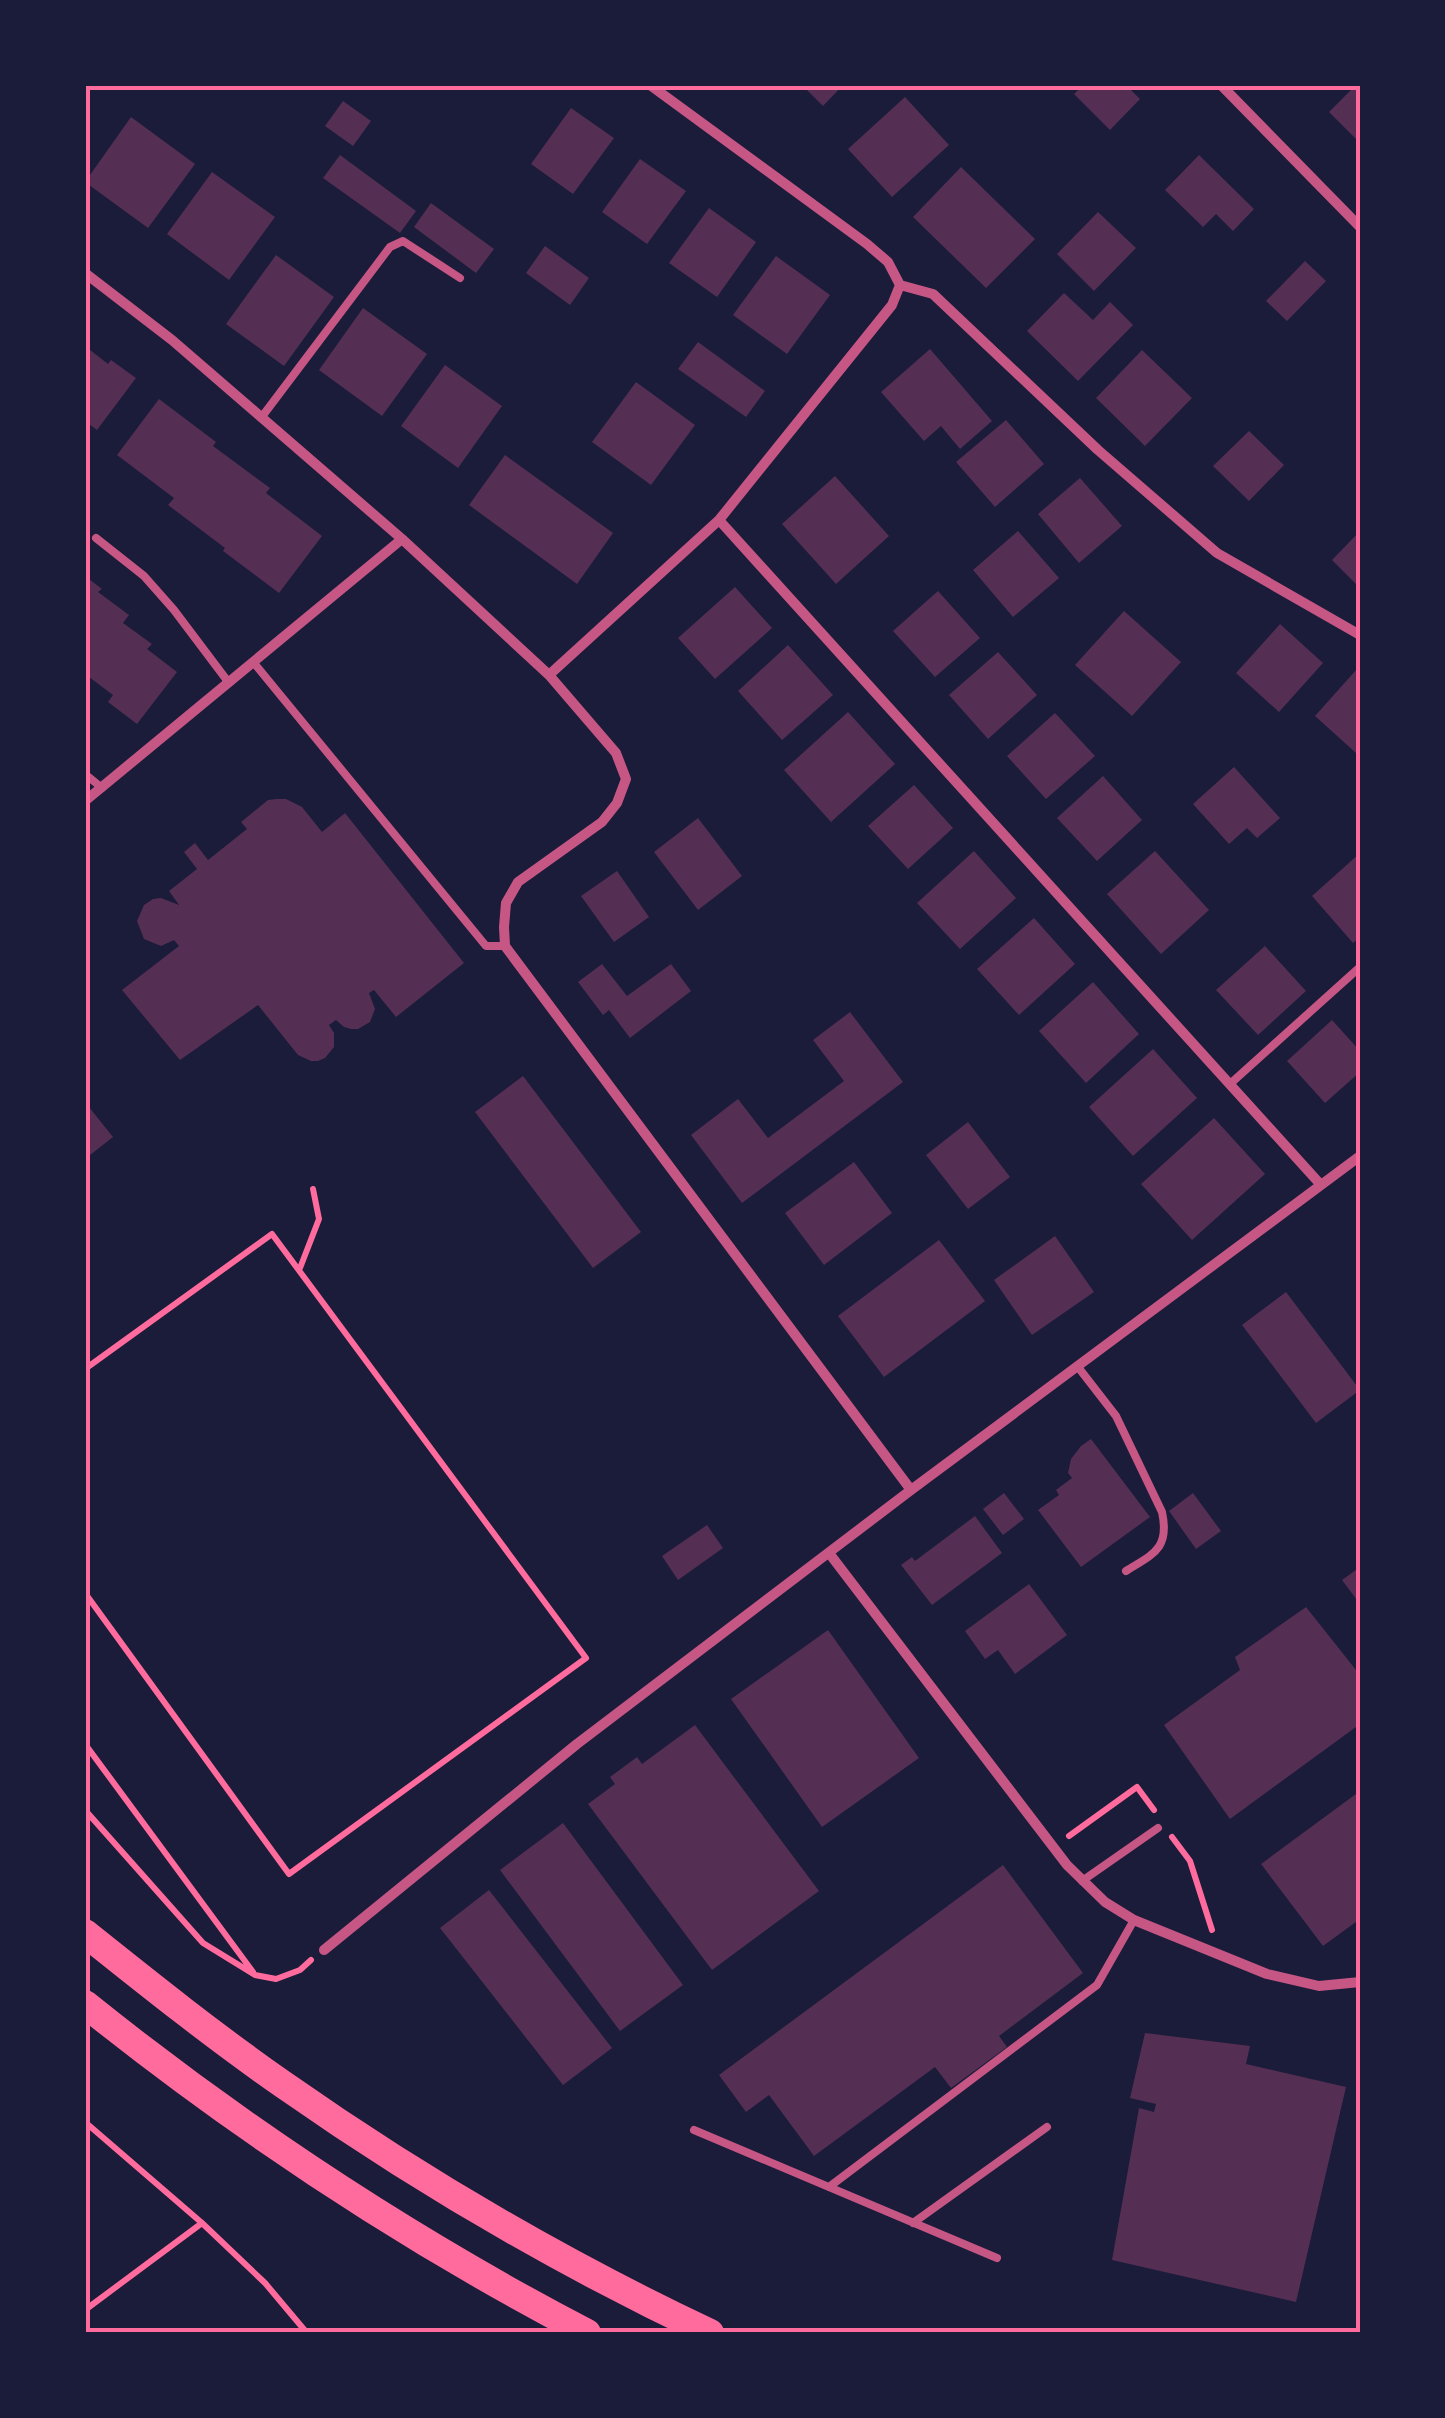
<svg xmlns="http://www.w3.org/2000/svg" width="1445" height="2418" font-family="Merriweather,serif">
  <rect width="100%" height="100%" fill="#1b1b3a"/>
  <path fill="#542f53" d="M 802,85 L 843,85 L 823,106 Z
    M 1083,85 L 1126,85 L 1140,99 L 1110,130 L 1074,94 Z
    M 1356,85 L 1360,85 L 1360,143 L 1329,112 Z
    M 905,97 L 949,145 L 892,197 L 848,149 Z
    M 343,101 L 371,121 L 353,146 L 325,126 Z
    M 571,108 L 614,138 L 573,194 L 531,164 Z
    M 131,117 L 195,164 L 148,228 L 85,182 Z
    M 340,155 L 416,211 L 400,233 L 323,178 Z
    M 1199,155 L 1254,209 L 1233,231 L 1216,214 L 1203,227 L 1165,190 Z
    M 640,159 L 686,191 L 647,244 L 602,212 Z
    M 961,167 L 1035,239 L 986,288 L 913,217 Z
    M 212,172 L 275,217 L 229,280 L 167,234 Z
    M 431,203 L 494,249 L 476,273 L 414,227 Z
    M 709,208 L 756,242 L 717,297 L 669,263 Z
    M 1098,212 L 1136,248 L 1094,291 L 1057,254 Z
    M 545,246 L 589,278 L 570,305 L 526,273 Z
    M 276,255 L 334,297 L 284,366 L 226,324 Z
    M 776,256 L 830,295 L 787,354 L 733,315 Z
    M 1305,261 L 1326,281 L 1287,321 L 1266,301 Z
    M 1064,293 L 1093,320 L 1110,302 L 1133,325 L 1078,381 L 1027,331 Z
    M 363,308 L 427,354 L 382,416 L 319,370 Z
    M 698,342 L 765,391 L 746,417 L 678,369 Z
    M 85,346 L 108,364 L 111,360 L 136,378 L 97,430 L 85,421 Z
    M 930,349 L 992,421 L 960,449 L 941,426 L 924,441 L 881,392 Z
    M 1142,350 L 1192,398 L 1145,446 L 1096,398 Z
    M 445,365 L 502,406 L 458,468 L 401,426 Z
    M 636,382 L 695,425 L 651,485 L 592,442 Z
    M 159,399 L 216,442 L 213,446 L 270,488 L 266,493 L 322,536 L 279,593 L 223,551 L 225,548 L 168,505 L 174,498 L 117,455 Z
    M 1006,420 L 1044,464 L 995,507 L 956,462 Z
    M 1249,431 L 1284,465 L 1249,501 L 1213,466 Z
    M 505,455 L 613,533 L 577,584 L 469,505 Z
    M 835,476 L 889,536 L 836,584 L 782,524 Z
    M 1080,478 L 1122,526 L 1079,563 L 1038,514 Z
    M 1018,531 L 1059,578 L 1013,617 L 973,570 Z
    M 1360,531 L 1360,588 L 1332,560 Z
    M 85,576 L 102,589 L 98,592 L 129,615 L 123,623 L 152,644 L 147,649 L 177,672 L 137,724 L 108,702 L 113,695 L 85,674 L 88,669 L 85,666 Z
    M 735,587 L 772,628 L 715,679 L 678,638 Z
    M 938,591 L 980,638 L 935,677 L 893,631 Z
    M 1124,611 L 1181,662 L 1132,716 L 1075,665 Z
    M 1280,624 L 1323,663 L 1279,712 L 1236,673 Z
    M 788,645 L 833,695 L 782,740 L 738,691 Z
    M 998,652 L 1037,695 L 988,739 L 949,695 Z
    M 1357,669 L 1360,672 L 1360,749 L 1356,753 L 1315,716 Z
    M 848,712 L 895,764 L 831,822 L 784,770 Z
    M 1055,713 L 1095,756 L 1046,799 L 1007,756 Z
    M 1234,767 L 1280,818 L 1257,838 L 1247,828 L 1229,844 L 1193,804 Z
    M 1103,776 L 1142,820 L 1097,861 L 1057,818 Z
    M 914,785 L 953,828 L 908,869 L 868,826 Z
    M 277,799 L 286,799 L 302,807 L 322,832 L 345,813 L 464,963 L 396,1017 L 374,990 L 369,993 L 375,1009 L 370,1022 L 358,1029 L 351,1029 L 344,1027 L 336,1020 L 329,1025 L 334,1033 L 334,1047 L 325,1058 L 318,1061 L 311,1061 L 298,1055 L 258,1005 L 180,1060 L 122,990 L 179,946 L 174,940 L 161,946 L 144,939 L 137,921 L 144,905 L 153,899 L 161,898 L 179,905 L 169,891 L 197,869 L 184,852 L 195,843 L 208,860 L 247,829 L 241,822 L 268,800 Z
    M 698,818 L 742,876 L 698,910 L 654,852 Z
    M 974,851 L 1016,898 L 960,949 L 917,903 Z
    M 1155,851 L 1209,910 L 1161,954 L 1107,894 Z
    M 1360,853 L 1360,937 L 1353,943 L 1312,896 Z
    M 617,871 L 649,917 L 614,942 L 581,896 Z
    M 1034,918 L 1075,964 L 1019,1015 L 977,969 Z
    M 1265,946 L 1306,991 L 1258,1035 L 1216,990 Z
    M 602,964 L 627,996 L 671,964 L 691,991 L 630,1038 L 609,1010 L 603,1015 L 578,982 Z
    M 1093,982 L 1139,1034 L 1086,1083 L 1039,1031 Z
    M 850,1012 L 903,1082 L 742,1203 L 691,1135 L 738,1099 L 768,1138 L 844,1081 L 813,1040 Z
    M 1332,1020 L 1360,1051 L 1360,1072 L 1325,1103 L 1287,1061 Z
    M 1153,1049 L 1197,1098 L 1133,1156 L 1089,1107 Z
    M 523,1076 L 641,1232 L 593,1268 L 475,1112 Z
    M 85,1102 L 113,1137 L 85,1159 Z
    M 1214,1118 L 1265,1174 L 1192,1240 L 1141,1184 Z
    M 968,1122 L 1010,1177 L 968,1209 L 926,1155 Z
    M 854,1162 L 892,1213 L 824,1265 L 785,1213 Z
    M 1055,1236 L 1094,1292 L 1032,1335 L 994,1280 Z
    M 939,1240 L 985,1301 L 884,1377 L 838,1316 Z
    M 1286,1292 L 1360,1390 L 1316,1423 L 1242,1325 Z
    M 1091,1439 L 1150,1517 L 1081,1567 L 1038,1510 L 1059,1495 L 1056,1490 L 1072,1478 L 1068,1473 L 1071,1459 L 1081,1446 Z
    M 1004,1493 L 1024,1519 L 1003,1535 L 983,1509 Z
    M 1193,1493 L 1221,1531 L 1196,1549 L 1169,1511 Z
    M 975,1516 L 1002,1553 L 932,1605 L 901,1565 L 912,1557 L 915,1561 Z
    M 707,1525 L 723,1548 L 678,1580 L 662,1556 Z
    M 1360,1567 L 1360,1604 L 1342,1580 Z
    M 1029,1584 L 1067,1635 L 1015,1674 L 998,1650 L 985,1659 L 965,1631 Z
    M 1306,1607 L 1360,1675 L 1360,1724 L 1230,1819 L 1164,1725 L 1240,1670 L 1235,1657 Z
    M 828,1630 L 919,1758 L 822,1827 L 731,1699 Z
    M 695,1725 L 819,1891 L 712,1970 L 588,1804 L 615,1784 L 610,1777 L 637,1757 L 642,1764 Z
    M 1360,1791 L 1360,1919 L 1323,1946 L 1261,1864 Z
    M 563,1823 L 683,1985 L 620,2031 L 500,1870 Z
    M 1003,1865 L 1083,1973 L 999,2036 L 1007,2047 L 951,2088 L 935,2067 L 814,2156 L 769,2095 L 746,2112 L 719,2075 Z
    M 489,1890 L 612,2048 L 563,2085 L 440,1928 Z
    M 1145,2033 L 1250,2046 L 1246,2064 L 1346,2087 L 1296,2302 L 1112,2260 L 1139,2108 L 1154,2112 L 1156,2104 L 1130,2098 Z"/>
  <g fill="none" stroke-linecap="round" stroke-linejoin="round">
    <path stroke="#ff6b9d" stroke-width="6" d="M 300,1268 L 319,1219 L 313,1189
      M 85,1369 L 272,1234 L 586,1658 L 289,1874 L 85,1593
      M 85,1744 L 253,1972
      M 85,1810 L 203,1943 L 255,1975 L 276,1979 L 300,1970 L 311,1960
      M 1069,1836 L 1137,1787 L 1154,1810
      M 1172,1837 L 1190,1861 L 1212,1930
      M 85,2122 L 202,2223 L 265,2283 L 307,2333
      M 85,2310 L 202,2223"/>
    <path stroke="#c65784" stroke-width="8" d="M 261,418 L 390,247 L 403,241 L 460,278
      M 96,538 L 144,576 L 174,610 L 229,683
      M 254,663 L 486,946 L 505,946
      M 85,774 L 102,788
      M 1230,1084 L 1360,967
      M 1078,1367 L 1116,1416 L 1162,1512 C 1170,1549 1153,1554 1126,1571
      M 1082,1881 L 1158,1828
      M 694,2130 L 997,2258
      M 829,2187 L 1097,1985 L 1134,1920
      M 913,2223 L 1047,2127"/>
    <path stroke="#c65784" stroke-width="10" d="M 650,85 L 867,244 L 888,262 L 900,285 L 933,294 L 1098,450 L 1217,553 L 1360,635
      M 1221,85 L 1360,227
      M 85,273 L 172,340 L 402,539 L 549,675 L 616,753 L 626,779 L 617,803 L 602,822 L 518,882 L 506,903 L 504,927 L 505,946 L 911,1490
      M 719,520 L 1321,1185
      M 549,675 L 719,520 L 892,305 L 900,285
      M 85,801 L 402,539
      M 829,1553 L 1067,1865 L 1105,1902 L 1134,1920 L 1267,1974 L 1319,1986 L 1360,1982
      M 324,1950 L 577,1744 L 911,1490 L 1360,1156"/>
    <path stroke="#ff6b9d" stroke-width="28" d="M 85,1933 C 150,1985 215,2037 284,2085 C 418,2179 562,2263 710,2333
      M 85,2004 C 242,2130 409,2240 587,2333"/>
  </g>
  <rect width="1445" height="2418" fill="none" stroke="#1b1b3a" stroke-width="175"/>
  <rect x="88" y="88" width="1270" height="2242" fill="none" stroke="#ff6b9d" stroke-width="4"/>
</svg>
